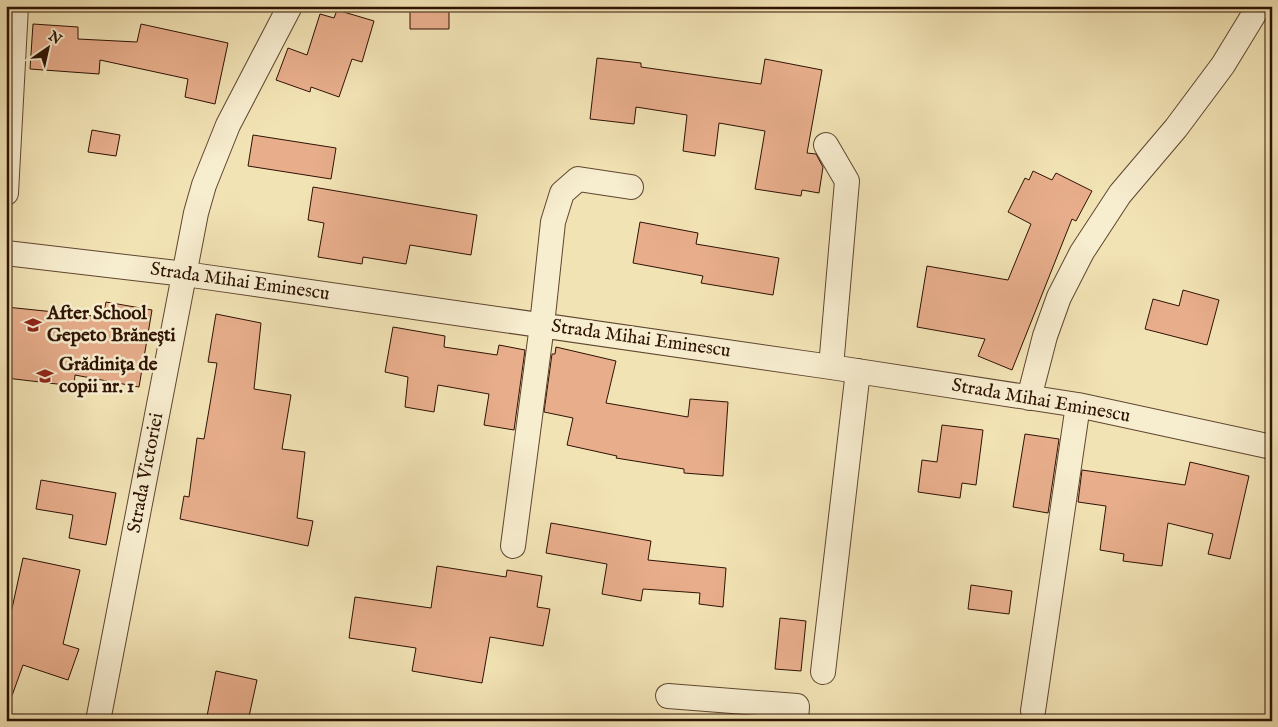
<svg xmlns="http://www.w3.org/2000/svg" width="1278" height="727" font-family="'IM FELL English',serif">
  <rect width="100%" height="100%" fill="#f2e3b5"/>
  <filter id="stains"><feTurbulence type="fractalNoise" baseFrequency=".004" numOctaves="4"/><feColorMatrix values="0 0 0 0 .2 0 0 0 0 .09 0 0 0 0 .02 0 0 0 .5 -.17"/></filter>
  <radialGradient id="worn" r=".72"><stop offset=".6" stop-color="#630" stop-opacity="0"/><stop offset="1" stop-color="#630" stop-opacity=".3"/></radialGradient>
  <path fill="#e8ae8c" stroke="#2e1203" d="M 410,6 L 449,6 L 449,29 L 410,29 Z
    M 337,10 L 374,21 L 362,62 L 352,59 L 339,97 L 311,87 L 310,92 L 276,80 L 288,48 L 307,55 L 320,14 L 334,18 Z
    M 33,24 L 78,27 L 78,39 L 137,42 L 141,24 L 228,43 L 215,104 L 185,97 L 188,79 L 100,60 L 99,74 L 30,69 Z
    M 597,58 L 641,63 L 641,67 L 761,84 L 765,59 L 822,70 L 807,153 L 816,154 L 823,167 L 819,193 L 802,190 L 801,196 L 755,189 L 765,131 L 719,123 L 715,156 L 683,151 L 687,115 L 636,107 L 634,124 L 590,119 Z
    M 92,130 L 120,135 L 116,156 L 88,152 Z
    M 253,135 L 336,148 L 331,179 L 248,166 Z
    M 1033,171 L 1052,180 L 1056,173 L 1092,191 L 1076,221 L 1072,219 L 1012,370 L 978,356 L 985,339 L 917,327 L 927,266 L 1008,280 L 1031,224 L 1008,212 L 1025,178 L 1029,180 Z
    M 313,187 L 477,215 L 471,255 L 410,245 L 406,264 L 363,257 L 362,264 L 318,257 L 324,223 L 308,220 Z
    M 640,222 L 698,233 L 696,244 L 779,258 L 773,295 L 701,283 L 703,276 L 633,263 Z
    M 1183,290 L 1219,300 L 1207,345 L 1145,329 L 1153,299 L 1179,306 Z
    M 106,302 L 152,310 L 139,387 L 75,375 L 74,386 L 6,378 L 6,307 L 103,317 Z
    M 216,314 L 261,323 L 254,389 L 291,395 L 282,449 L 305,452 L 297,518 L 313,521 L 308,546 L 180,519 L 184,496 L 189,497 L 197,438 L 204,439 L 217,363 L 208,362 Z
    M 393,327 L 445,336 L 444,347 L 497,355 L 499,345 L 525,350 L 514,430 L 484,425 L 489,394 L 438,385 L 434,412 L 405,407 L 408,377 L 385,372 Z
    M 556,347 L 616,361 L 606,403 L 688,417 L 690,399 L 728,402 L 723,476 L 684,473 L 684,469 L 616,458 L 617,456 L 567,445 L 573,418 L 544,412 L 552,354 L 555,354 Z
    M 942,425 L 983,430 L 976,485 L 962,483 L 960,498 L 918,492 L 922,460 L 937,462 Z
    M 1025,434 L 1059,439 L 1048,513 L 1013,507 Z
    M 1190,462 L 1249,476 L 1230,559 L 1208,554 L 1213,534 L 1168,523 L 1162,566 L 1123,561 L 1124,554 L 1100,550 L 1106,506 L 1078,502 L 1082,470 L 1185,485 Z
    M 41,480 L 116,493 L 106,545 L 69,538 L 73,515 L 36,509 Z
    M 551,523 L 651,541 L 648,560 L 726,568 L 723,607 L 699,604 L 700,593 L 643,589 L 641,601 L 602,594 L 607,564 L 546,553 Z
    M 23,558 L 80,570 L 63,644 L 79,649 L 68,680 L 23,665 L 9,704 L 6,704 L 6,636 Z
    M 437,566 L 506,577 L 507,570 L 542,576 L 537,607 L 550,609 L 543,646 L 490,637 L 482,683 L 412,671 L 416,648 L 349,638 L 355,597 L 431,608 Z
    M 971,585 L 1012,591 L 1009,614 L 968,609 Z
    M 780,618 L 806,621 L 801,671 L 775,669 Z
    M 216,671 L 257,680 L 248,721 L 206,721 Z"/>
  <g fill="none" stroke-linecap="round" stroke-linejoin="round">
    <g stroke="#5f4630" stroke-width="26">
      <path id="street" d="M 826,145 L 847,181 L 831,367
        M 6,193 L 16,6
        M 6,253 L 185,274 L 831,367 L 1078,405 L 1272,447
        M 1029,398 L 1045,336 L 1059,297 L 1082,252 L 1120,194 L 1176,128 L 1223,65 L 1259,6
        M 513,546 L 542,325 L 553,222 L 562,193 L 578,179 L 631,187
        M 823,672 L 858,371
        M 668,696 L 797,706 L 796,721
        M 1033,711 L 1078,405
        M 98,721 L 196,213 L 204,185 L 228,125 L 290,6"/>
    </g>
    <use href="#street" stroke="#f7edcf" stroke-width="24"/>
  </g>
  <defs>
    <g id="school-bare" transform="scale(1.35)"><path d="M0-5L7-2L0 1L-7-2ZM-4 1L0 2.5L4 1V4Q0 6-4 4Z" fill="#8f2418" stroke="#f7edcf" stroke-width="2.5" paint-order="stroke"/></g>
  </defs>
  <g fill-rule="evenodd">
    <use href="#school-bare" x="33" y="325"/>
    <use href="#school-bare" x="45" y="376"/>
  </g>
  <g text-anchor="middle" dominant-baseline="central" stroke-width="5" stroke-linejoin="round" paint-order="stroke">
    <g font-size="19" fill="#2e1203" stroke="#f7edcf">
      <text transform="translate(240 282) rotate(8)">Strada Mihai Eminescu</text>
      <text transform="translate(641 339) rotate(8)">Strada Mihai Eminescu</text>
      <text transform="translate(1041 401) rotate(10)">Strada Mihai Eminescu</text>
      <text transform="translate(146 473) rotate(-79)">Strada Victoriei</text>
    </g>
    <g font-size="19" font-weight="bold" fill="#2e1203" stroke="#f7edcf" text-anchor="start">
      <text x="47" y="314">After School<tspan x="47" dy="22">Gepeto Brănești</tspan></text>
      <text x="59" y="365">Grădinița de<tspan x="59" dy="22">copii nr. 1</tspan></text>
    </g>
  </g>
  <rect width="1278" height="727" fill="none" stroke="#f2e3b5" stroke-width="25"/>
  <rect x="8" y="8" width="1263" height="712" fill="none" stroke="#2e1203" stroke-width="2.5"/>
  <rect x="12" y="12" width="1253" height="702" fill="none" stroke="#2e1203"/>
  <g transform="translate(48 48) rotate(34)" stroke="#f7edcf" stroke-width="4" paint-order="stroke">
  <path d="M0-4L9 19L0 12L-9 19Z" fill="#2e1203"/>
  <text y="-8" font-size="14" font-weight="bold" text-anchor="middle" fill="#2e1203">N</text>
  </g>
  <rect width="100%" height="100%" filter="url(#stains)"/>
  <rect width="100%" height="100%" fill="url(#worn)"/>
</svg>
